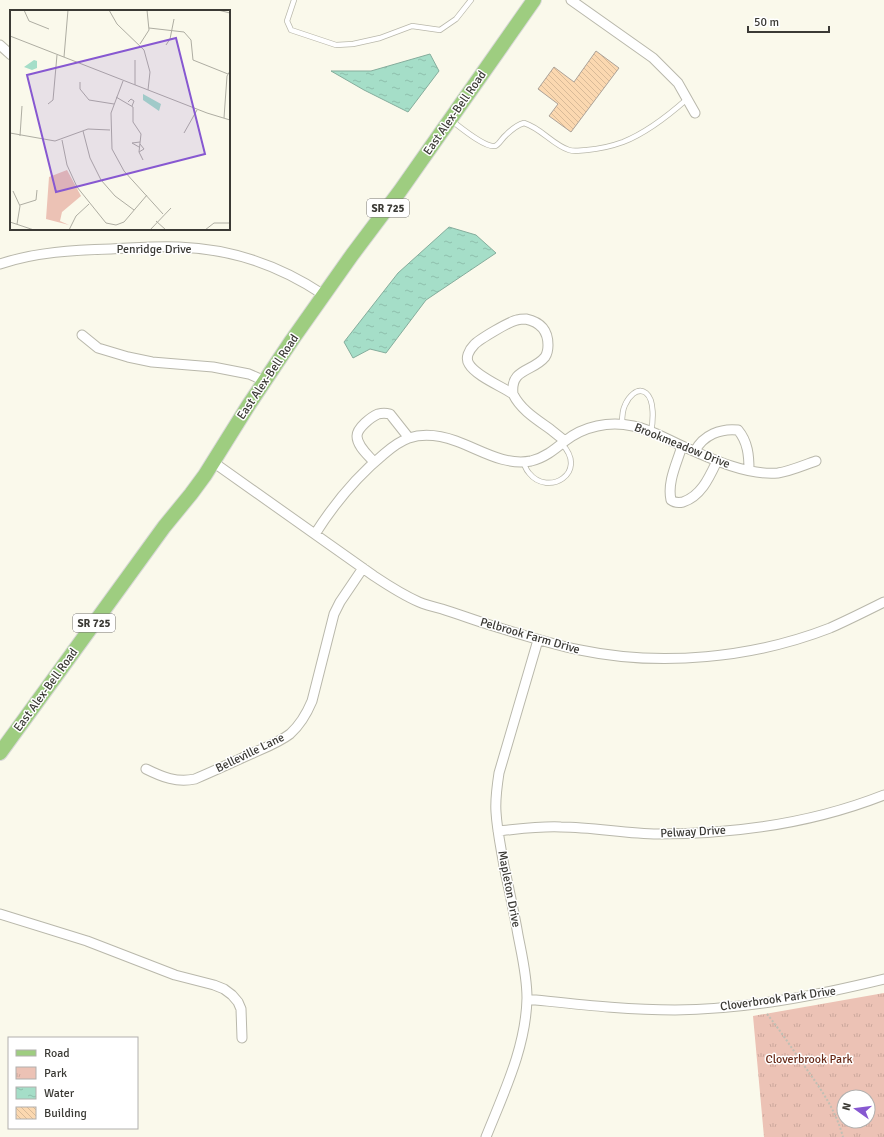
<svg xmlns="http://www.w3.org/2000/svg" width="884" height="1137" font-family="Signika,sans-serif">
  <defs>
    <pattern id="park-tufts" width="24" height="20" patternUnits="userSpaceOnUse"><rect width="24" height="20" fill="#ecc2b5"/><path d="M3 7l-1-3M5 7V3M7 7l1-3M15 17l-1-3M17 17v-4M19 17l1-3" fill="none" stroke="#cba79c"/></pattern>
    <pattern id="water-ripples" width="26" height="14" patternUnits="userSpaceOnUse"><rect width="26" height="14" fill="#a5dec8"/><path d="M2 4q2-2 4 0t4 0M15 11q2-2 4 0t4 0" fill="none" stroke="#8fbfac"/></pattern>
    <pattern id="building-back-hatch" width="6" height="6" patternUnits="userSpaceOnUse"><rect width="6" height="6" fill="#fbd8b0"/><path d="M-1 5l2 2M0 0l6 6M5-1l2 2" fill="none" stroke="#d8ba98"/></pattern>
  </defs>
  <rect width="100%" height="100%" fill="#faf9eb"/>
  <path fill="url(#park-tufts)" fill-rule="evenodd" d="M 884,993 L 884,1137 L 764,1137 L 753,1016 ZM 844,1097 L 868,1097 L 868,1121 L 844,1121 Z"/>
  <path fill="url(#water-ripples)" stroke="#85ad9c" d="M 430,54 L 439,71 L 408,112 L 364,90 L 331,71 L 371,71 Z
    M 449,227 L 476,235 L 496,253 L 426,300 L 386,353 L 370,349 L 353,358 L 344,342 L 398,273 Z"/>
  <path fill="url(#building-back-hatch)" stroke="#aca298" d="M 596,51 L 619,68 L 571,132 L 549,116 L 558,104 L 538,89 L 554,67 L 574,82 Z"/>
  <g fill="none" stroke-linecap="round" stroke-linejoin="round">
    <g stroke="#b9b8ab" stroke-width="6">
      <path id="lane" d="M 294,0 L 287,21 L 291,30 L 336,45 L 353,44 L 380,38 L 412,26 L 440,30 L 456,19 L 471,0
        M 452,121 C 460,127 485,148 495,146 C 499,145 502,138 506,135 C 511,130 517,125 524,123 C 541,128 553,145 569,150 C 575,152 581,150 587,150 C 599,149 612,146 623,142 C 646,133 669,115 687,99
        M 622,424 C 622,418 622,411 625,405 C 628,398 637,386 646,393 C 655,400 653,422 651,432
        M 523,462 C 525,466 526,470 529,473 C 548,497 589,473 562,444"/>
    </g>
    <g stroke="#b9b8ab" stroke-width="11">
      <path id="street" d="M 571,0 L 653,58 L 678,83 L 695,113
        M 0,45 L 11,55
        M 0,264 C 36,252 74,250 111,249 C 134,248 156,246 179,247 C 233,249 279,265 324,295
        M 526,319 C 540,322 548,330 548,345 C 548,349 547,354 545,357 C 533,372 510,368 513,394 C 501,386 476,376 469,364 C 465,358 469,350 474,345 C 478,340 510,321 517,320 C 520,319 523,319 526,319 Z
        M 82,335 L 98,348 L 128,357 L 152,362 L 213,367 L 249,374 L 265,381
        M 513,394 C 521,410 536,419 550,429 C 555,433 560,437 565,441
        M 682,446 C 677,463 667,482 671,500 C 675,503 678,503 683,502 C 701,496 709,478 717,461
        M 695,451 C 703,435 721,428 738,430 C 748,442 749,456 749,470
        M 213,462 L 374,576 C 389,586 403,595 419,602 C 426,605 434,607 442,609 C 458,614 474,620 490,625 C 520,634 550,644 580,650 C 661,667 753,658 830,628 C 848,620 866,611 884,602
        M 374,462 C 368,455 357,446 357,436 C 357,428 371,417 378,414 C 382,413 386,413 390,414 L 409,438
        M 315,534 C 334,504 356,477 384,454 C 391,448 400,441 409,438 C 424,433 442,436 456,441 C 481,450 504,466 531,461 C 544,458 554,450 565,441 C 584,426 609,421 633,426 C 649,429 663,437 678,444 C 707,457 746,476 778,473 C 791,471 804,465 816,461
        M 146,769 C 162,777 177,783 195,779 C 214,771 233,762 251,754 C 264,748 278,743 290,734 C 300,725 307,713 312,701 L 334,614 L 340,602 L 363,568
        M 498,831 C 519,829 540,826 561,827 C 594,827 626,834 658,834 C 734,834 813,823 884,795
        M 0,914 L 87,941 L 175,975 L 214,985 L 224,989 L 232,995 L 238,1002 L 241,1009 L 242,1038
        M 527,999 C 576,1004 625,1010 675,1010 C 747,1009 814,996 884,979
        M 486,1137 C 504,1092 526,1047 527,998 C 527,976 522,956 518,935 C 514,912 509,889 504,866 C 501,848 497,830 496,812 C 495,799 497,786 499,773 L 538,640"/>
    </g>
    <g stroke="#d8d8d7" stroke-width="16">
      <path id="primary" d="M 0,753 L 164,527 L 191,494 L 205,475 L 248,406 L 292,340 L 352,255 L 400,191 L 534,0"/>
    </g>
    <path stroke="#c0bfb4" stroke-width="2" stroke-dasharray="2 2" stroke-linecap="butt" d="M 767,1014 C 780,1030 791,1047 803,1064 C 820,1088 835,1108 843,1137"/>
    <use href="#lane" stroke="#fff" stroke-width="4.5"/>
    <use href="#street" stroke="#fff" stroke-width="9"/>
    <use href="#primary" stroke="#9ecd80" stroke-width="14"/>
  </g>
  <g text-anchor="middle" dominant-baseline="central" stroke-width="3" stroke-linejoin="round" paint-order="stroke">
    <g fill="#fff" stroke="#767572" stroke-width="1">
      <rect x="367" y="199" width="42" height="18" rx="3"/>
      <rect x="73" y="614" width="42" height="18" rx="3"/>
    </g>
    <g font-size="11" font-weight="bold" fill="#3b3a35">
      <text x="388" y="208">SR 725</text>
      <text x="94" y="623">SR 725</text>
    </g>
    <g font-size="12" fill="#3b3a35" stroke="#fff">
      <text transform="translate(455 113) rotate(-55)">East Alex-Bell Road</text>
      <text x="154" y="249">Penridge Drive</text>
      <text transform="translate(268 377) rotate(-56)">East Alex-Bell Road</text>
      <text transform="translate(682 446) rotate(22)">Brookmeadow Drive</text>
      <text transform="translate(530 636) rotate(16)">Pelbrook Farm Drive</text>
      <text transform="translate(46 690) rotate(-54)">East Alex-Bell Road</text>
      <text transform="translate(250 753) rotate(-26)">Belleville Lane</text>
      <text transform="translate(693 832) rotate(-3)">Pelway Drive</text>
      <text transform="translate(509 889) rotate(79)">Mapleton Drive</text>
      <text transform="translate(778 999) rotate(-8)">Cloverbrook Park Drive</text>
    </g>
    <g font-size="12" fill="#692a17" stroke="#fff">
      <text x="809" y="1059">Cloverbrook Park</text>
    </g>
  </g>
  <g transform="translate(10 10)">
    <rect width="220" height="220" fill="#faf9eb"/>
    <path d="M 57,160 L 71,186 L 52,202 L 50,211 L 59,215 L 36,209 L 39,167 Z" fill="#ecc2b5"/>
    <path d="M 24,50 L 27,51 L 27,58 L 22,60 L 14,57 ZM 133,84 L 151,94 L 149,101 L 133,90 Z" fill="#a5dec8"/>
    <path fill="none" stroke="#aeada2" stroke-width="1" d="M 14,0 L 19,11 L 39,19M 99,0 L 107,14 L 134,40 L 140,62 L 138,80M 208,0 L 220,3M 220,2 L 220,36M 139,18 L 174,22 L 181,30 L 183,50 L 218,64M 0,26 L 197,103 L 220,110M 130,34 L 139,20 L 137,0M 156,35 L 160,29 L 164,9M 54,47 L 58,0M 125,50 L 125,75M 113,71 L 101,103 L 102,139 L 114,161 L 153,204M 70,72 L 70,79 L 79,90 L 104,94M 106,87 L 123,97 L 123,112 L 131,124 L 129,142 L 133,150M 118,92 L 121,89 L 124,91 L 122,96M 38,94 L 43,90 L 47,45M 214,108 L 217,66 L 220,61M 73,121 L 80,148 L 91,170 L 105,186 L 124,200M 0,123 L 45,131 L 78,119 L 100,120M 174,123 L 187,100M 10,126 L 12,96M 52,130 L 57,155 L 67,177 L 96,213 L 106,215 L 114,212 L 137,185M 129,137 L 122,133 L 130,132M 129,142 L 134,139 L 130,134M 3,181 L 10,196 L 7,214M 10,195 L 26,190 L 27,180M 146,211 L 156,220M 0,212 L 24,220M 59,220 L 66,206 L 79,194M 140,220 L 161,198M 195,220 L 204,213 L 220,213"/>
    <path fill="#8758d1" fill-opacity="0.15" stroke="#8758d1" stroke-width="2" d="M 166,28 L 195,144 L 46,182 L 17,65 Z"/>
    <rect width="220" height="220" fill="none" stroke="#3b3a35" stroke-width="2"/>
  </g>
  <rect x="8" y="1037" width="130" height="92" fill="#ffffff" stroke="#b1b0ae"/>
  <rect x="16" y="1050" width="20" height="6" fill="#9ecd80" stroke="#b1b0ae"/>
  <text x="44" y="1057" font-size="12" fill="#3b3a35">Road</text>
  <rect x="16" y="1067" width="20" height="12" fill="url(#park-tufts)" stroke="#b1b0ae"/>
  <text x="44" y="1077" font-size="12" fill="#3b3a35">Park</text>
  <rect x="16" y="1087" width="20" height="12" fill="url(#water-ripples)" stroke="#b1b0ae"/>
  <text x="44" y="1097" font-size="12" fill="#3b3a35">Water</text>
  <rect x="16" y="1107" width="20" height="12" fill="url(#building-back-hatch)" stroke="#b1b0ae"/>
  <text x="44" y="1117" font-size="12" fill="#3b3a35">Building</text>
  <g transform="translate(856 1109) rotate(284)"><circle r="19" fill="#ffffff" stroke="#b1b0ae"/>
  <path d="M0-3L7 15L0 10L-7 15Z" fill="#8758d1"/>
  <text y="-6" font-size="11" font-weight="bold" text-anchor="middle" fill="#3b3a35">N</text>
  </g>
  <path d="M748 26v6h81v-6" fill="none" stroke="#3b3a35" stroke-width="2"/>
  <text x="754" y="26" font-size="12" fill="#3b3a35" stroke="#ffffff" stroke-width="3" paint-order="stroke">50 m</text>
</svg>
